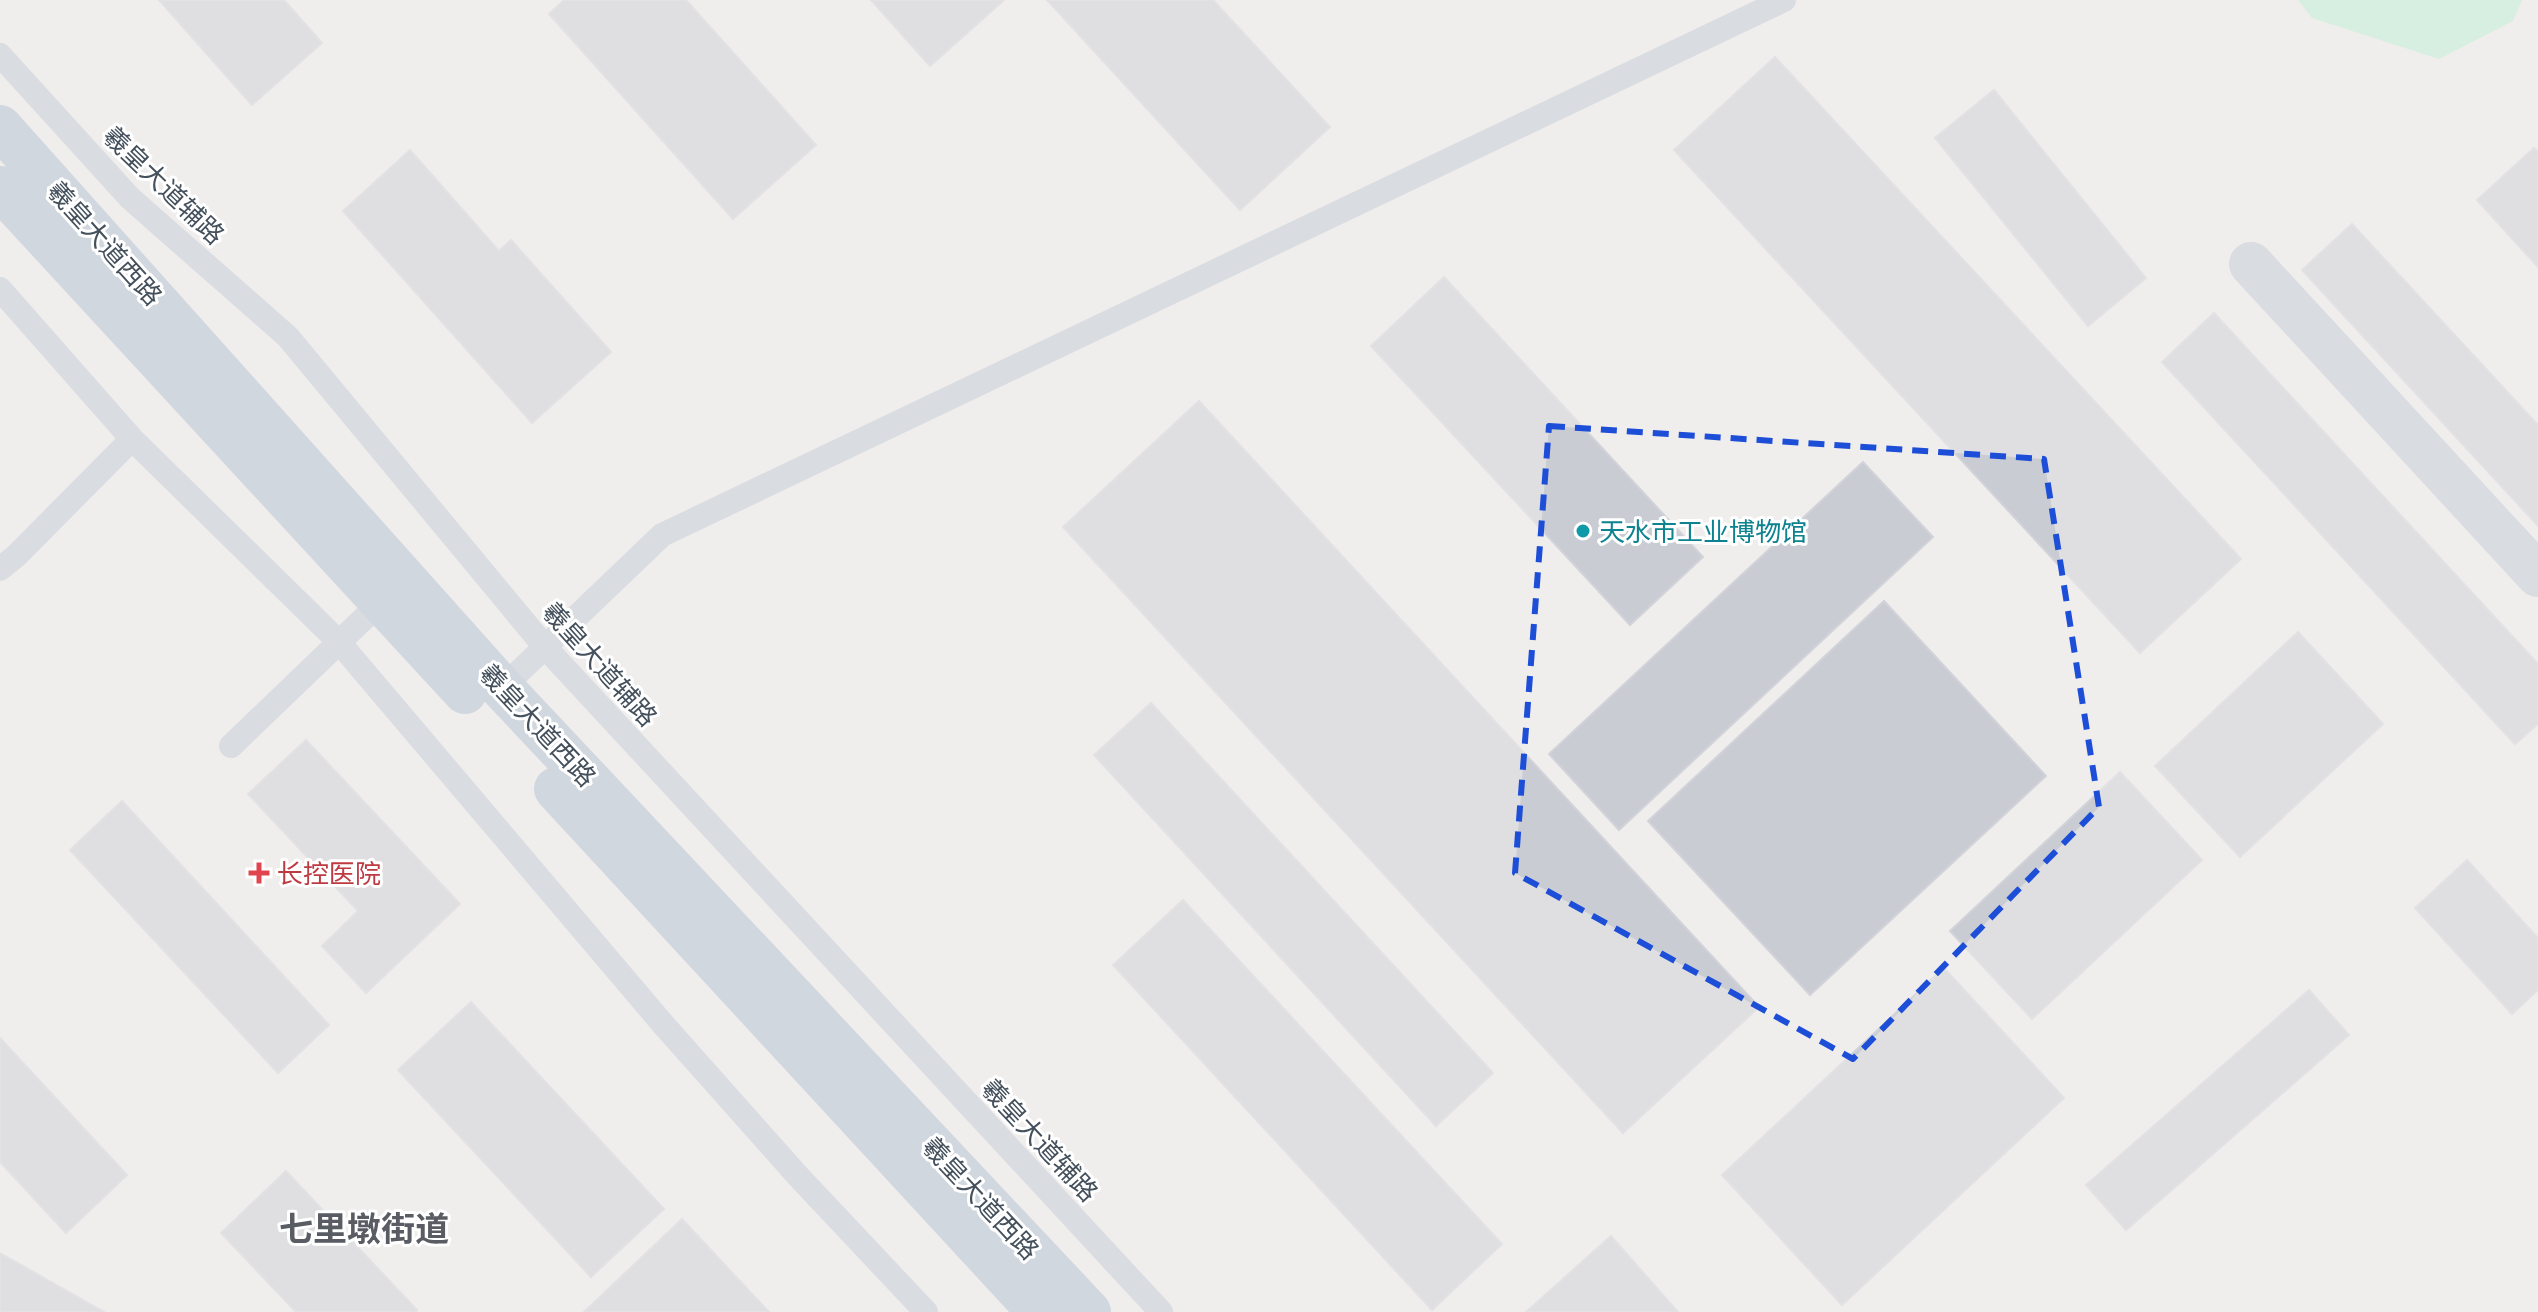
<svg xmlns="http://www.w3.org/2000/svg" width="2538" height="1312" font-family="'Golos Text','Noto Sans SC',sans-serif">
  <rect width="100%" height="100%" fill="#f0eded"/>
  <path fill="#b8f2d0" d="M 2298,0 L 2522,0 L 2513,21 L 2439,59 L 2312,18 Z"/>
  <path fill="#c9ccd3" stroke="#d1d3d9" stroke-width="2" d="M 159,0 L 284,0 L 322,43 L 252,105 Z
    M 564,0 L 686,0 L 816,145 L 733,219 L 549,14 Z
    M 871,0 L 1004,0 L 930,66 Z
    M 1047,0 L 1213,0 L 1330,127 L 1240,210 Z
    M 1775,57 L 2241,559 L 2140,653 L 1674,150 Z
    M 1994,90 L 2146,278 L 2088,326 L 1935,138 Z
    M 2534,148 L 2538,152 L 2538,267 L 2477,200 Z
    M 410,150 L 499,251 L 511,240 L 611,352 L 532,423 L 343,211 Z
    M 2352,224 L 2538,425 L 2538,526 L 2302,270 Z
    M 1444,277 L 1703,557 L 1630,625 L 1371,346 Z
    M 2214,313 L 2538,664 L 2538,724 L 2515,744 L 2162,362 Z
    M 1199,401 L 1759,1007 L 1623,1133 L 1063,527 Z
    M 1863,462 L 1933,537 L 1619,830 L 1549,754 Z
    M 1884,601 L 2046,776 L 1810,995 L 1648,821 Z
    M 2298,632 L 2383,724 L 2240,857 L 2155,766 Z
    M 1151,703 L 1493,1073 L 1436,1126 L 1094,755 Z
    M 306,740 L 460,904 L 366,993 L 322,946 L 358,911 L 248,794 Z
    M 2120,772 L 2202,860 L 2032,1019 L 1950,931 Z
    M 122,801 L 329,1025 L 278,1073 L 70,850 Z
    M 2467,860 L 2538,938 L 2538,990 L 2512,1014 L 2415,908 Z
    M 1183,900 L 1502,1244 L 1432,1310 L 1113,965 Z
    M 1944,968 L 2064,1098 L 1842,1305 L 1722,1175 Z
    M 2309,990 L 2349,1035 L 2126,1230 L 2086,1185 Z
    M 471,1002 L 664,1209 L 591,1277 L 398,1070 Z
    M 0,1038 L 127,1175 L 66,1233 L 0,1162 Z
    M 286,1171 L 417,1310 L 415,1312 L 296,1312 L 221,1233 Z
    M 682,1219 L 769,1312 L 584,1312 Z
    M 1611,1236 L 1678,1312 L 1526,1312 Z
    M 0,1253 L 104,1312 L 0,1312 Z"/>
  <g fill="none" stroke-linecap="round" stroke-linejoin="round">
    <path stroke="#bcc7d1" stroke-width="24" d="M 0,55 L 130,198 L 288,337 L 545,647 L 1161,1312
      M 0,289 L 132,439 L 338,641 L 662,1023 L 798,1176 L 926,1312
      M 0,569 L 16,556 L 132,439
      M 502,688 L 662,535 L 1784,0
      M 231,746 L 382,601"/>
    <path stroke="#bcc7d1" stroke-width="44" d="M 2251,264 L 2538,575"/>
    <path stroke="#abbcce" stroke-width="44" d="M 0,127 L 502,688 L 1089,1312
      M 0,188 L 465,692
      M 556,789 L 1039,1312"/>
  </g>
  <path d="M0 0H2538V1312H0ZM 1549,426 L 2044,459 L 2099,807 L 1853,1059 L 1515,873 Z" fill="#f0eded" fill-opacity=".55" fill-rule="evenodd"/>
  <path fill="none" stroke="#1d4ed8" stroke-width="6" stroke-dasharray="16 10" stroke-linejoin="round" d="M 1549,426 L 2044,459 L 2099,807 L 1853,1059 L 1515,873 Z"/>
  <circle fill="#0f9aa8" stroke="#fff" stroke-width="3" cx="1583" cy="531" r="8"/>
  <path fill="#e0444e" stroke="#fff" stroke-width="3" d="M255 861h8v8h8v8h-8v8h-8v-8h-8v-8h8z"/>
  <g text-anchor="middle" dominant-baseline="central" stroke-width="6" stroke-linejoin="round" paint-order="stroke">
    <g font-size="26" fill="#44505c" stroke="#fff">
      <text transform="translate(164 185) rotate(44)">羲皇大道辅路</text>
      <text transform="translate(105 243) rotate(48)">羲皇大道西路</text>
      <text transform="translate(600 664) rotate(48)">羲皇大道辅路</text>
      <text transform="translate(538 725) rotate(47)">羲皇大道西路</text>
      <text transform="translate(1040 1140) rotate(47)">羲皇大道辅路</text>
      <text transform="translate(981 1198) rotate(47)">羲皇大道西路</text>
    </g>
    <g font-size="26" fill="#0d838f" stroke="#fff" text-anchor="start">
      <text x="1599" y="531">天水市工业博物馆</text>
    </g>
    <g font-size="26" fill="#be3a42" stroke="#fff" text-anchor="start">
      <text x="277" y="873">长控医院</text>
    </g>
    <g font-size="34" font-weight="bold" fill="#595d63" stroke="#fff">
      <text x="364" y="1228">七里墩街道</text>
    </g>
  </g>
</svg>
